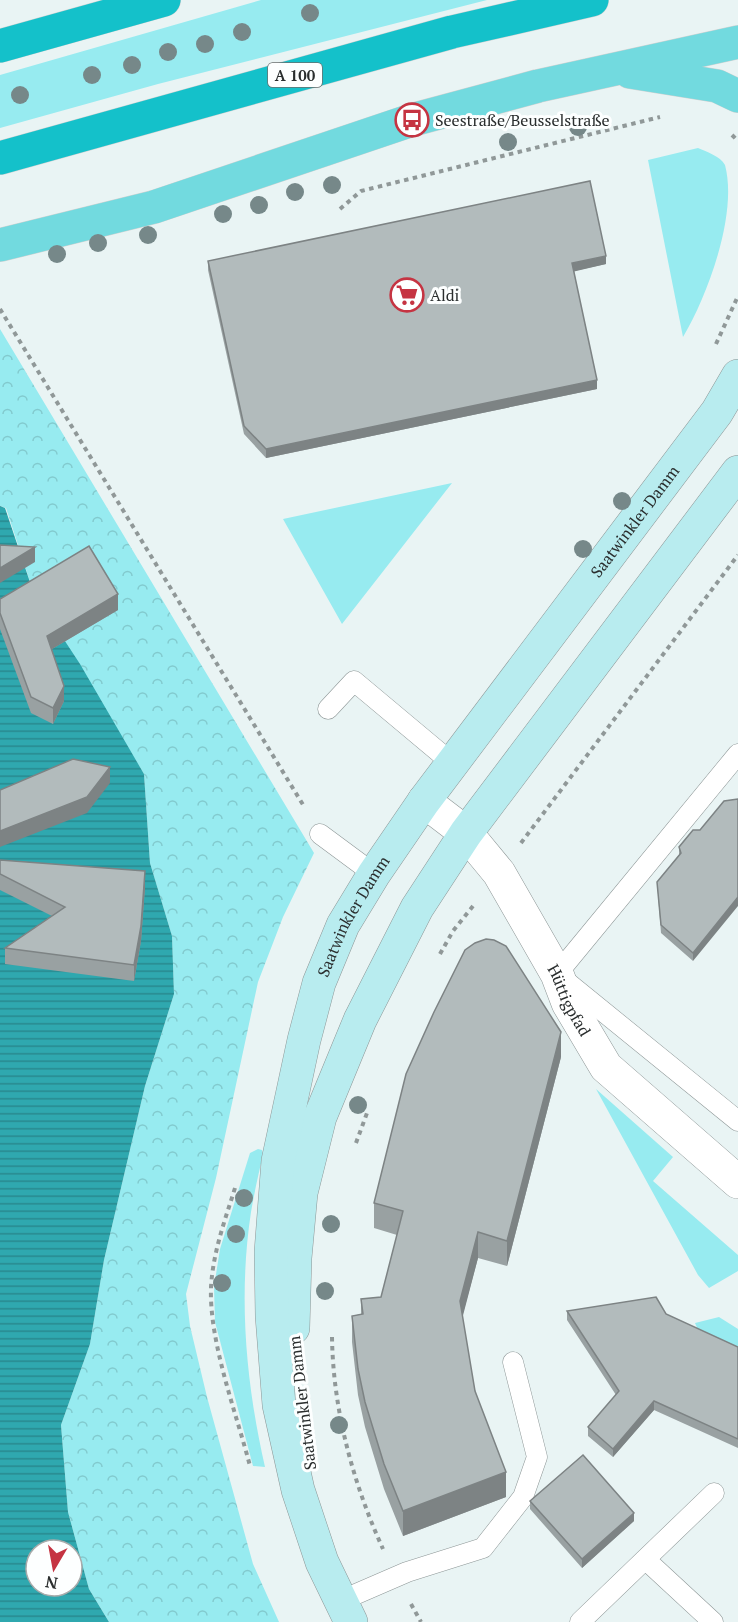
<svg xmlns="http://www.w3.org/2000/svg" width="738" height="1622" font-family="'PT Serif',serif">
  <defs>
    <pattern id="forest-crowns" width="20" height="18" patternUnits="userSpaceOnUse" patternTransform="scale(1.5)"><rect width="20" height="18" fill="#97ebf0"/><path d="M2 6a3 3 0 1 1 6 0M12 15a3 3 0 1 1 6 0" fill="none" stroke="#82cace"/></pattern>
    <pattern id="water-rules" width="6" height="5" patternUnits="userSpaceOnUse" patternTransform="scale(1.5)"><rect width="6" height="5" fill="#2fa8af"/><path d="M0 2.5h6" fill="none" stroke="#28898f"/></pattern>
  </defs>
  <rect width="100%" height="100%" fill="#e9f4f4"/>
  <path fill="#97ebf0" d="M 261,0 L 487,0 L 158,84 L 0,128 L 0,75 Z
    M 698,148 C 707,152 720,156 725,165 C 738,213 708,295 683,337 L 648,160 Z
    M 452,483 L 342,624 L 283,519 Z
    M 596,1089 L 673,1157 L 653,1181 L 738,1255 L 738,1271 L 709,1288 L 698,1275 Z
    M 258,1149 L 262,1150 L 263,1154 C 259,1173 254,1193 251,1212 C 238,1298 246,1383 265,1467 L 253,1466 L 215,1322 L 214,1287 L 220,1249 L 250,1153 Z
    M 719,1317 L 738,1329 L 738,1355 L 702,1339 L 695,1323 Z"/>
  <path fill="url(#forest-crowns)" d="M 0,329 L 314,853 L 283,917 L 258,982 L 216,1178 L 186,1294 L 190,1326 L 207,1397 L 253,1564 L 279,1622 L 109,1622 L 89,1589 L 68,1512 L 61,1425 L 90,1344 L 104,1260 L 145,1086 L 174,994 L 172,936 L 150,863 L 144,774 L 34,594 L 6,508 L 0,506 Z"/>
  <path fill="url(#water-rules)" fill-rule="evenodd" d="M 0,506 L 5,508 L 34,594 L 80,664 L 144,774 L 150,863 L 172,936 L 174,994 L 145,1086 L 104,1260 L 90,1344 L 61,1425 L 68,1512 L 89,1589 L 109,1622 L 0,1622 ZM 36,1550 L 72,1550 L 72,1586 L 36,1586 Z"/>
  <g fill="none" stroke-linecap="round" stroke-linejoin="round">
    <g stroke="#8d9696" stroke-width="21">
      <path id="service" d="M 328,709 L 354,681 L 452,763
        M 738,754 L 557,974 L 738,1121
        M 320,834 L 374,874
        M 646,1560 L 713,1622
        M 340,1601 L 407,1572 L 483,1548 L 523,1497 L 537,1457 L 513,1362
        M 580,1622 L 714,1493"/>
    </g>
    <g stroke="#8d9696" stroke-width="34">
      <g id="minor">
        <path id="s1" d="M 424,801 L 466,833 L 499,873 L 557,974 L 568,1003 L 606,1067 L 738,1182"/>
      </g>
    </g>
    <g stroke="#8d9696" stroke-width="34">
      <g id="secondary">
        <path d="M 293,1328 L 295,1258 L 301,1193 L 320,1117 L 360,1020 L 417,908 L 466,833 L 738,472"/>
        <path id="s2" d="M 351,1622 L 322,1562 L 298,1490 L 279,1405 L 272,1316 L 271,1252 L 278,1161 L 304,1040 L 319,983 L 343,925 L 374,874 L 424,801 L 717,412 L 738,376"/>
      </g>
    </g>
    <g stroke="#d0d1d1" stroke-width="34">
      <path id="primary" d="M 630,72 L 717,86 L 738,96
        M 0,245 L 154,207 L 412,120 L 538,86 L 738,42"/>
    </g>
    <g stroke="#d0d1d1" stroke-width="34">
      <path id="motorway" d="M 0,46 L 164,0
        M 0,158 L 452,32 L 592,0"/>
    </g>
    <path stroke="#909898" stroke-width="4" stroke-dasharray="4.5 4.5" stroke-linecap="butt" d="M 732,135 L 738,141
      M 340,209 L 361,191 L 660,117
      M 0,309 L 305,808
      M 716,344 L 738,296
      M 521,843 L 738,555
      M 440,954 L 453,931 L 473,906
      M 356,1143 L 367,1113
      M 235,1188 C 225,1220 213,1252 211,1287 C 209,1342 236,1412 250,1466
      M 332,1337 C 333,1410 353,1483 383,1549
      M 411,1604 L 421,1622"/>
    <use href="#service" stroke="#fff" stroke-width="20"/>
    <use href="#minor" stroke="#fff" stroke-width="33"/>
    <use href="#secondary" stroke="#b8ecef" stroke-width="33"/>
    <use href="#primary" stroke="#72dadf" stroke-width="33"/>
    <use href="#motorway" stroke="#14c1ca" stroke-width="33"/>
  </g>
  <g fill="#768889">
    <circle cx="310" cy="13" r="9"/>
    <circle cx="242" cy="32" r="9"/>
    <circle cx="205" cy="44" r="9"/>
    <circle cx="168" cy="52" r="9"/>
    <circle cx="132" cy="65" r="9"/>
    <circle cx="92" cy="75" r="9"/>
    <circle cx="20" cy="95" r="9"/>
    <circle cx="578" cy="127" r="9"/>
    <circle cx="508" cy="142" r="9"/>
    <circle cx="332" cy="185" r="9"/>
    <circle cx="295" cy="192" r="9"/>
    <circle cx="259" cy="205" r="9"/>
    <circle cx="223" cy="214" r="9"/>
    <circle cx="148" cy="235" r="9"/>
    <circle cx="98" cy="243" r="9"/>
    <circle cx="57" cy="254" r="9"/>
    <circle cx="622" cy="501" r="9"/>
    <circle cx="583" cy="549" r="9"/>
    <circle cx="358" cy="1105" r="9"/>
    <circle cx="244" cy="1198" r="9"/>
    <circle cx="331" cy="1224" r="9"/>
    <circle cx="236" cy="1234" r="9"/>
    <circle cx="222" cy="1283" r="9"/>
    <circle cx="325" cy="1291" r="9"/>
    <circle cx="339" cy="1425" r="9"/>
  </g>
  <path fill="#99a1a2" d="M 208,261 L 606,264 L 574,271 L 597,389 L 266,458 L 244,434 L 208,270 Z
    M 0,599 L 118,610 L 52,649 L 64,701 L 53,724 L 31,713 L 0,629 Z
    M 693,830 L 693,961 L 661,933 L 657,882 L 679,855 L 679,847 Z
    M 0,860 L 145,887 L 141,941 L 134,981 L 5,964 L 5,948 L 52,916 L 0,890 Z
    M 561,1057 L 507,1266 L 478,1258 L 462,1317 L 475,1391 L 506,1497 L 403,1536 L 384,1489 L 365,1427 L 358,1395 L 352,1342 L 352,1316 L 361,1314 L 361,1299 L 381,1297 L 397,1235 L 374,1228 L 374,1203 Z
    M 567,1311 L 666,1314 L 738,1347 L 738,1448 L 654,1410 L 613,1457 L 588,1436 L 588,1427 L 616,1395 L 567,1320 Z
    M 530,1501 L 634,1521 L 582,1568 L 530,1509 Z"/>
  <path fill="#7d8384" d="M 606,256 L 606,264 L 572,272 L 572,263 Z
    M 597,380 L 597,389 L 266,458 L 266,449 Z
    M 35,547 L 35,562 L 0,583 L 0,568 Z
    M 118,594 L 118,610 L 47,652 L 47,636 Z
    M 64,686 L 64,701 L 53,724 L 53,708 Z
    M 110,767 L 110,783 L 87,813 L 0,847 L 0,831 Z
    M 145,871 L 145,887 L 141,941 L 134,981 L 134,965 Z
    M 738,897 L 738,906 L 693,961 L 693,953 Z
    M 561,1032 L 561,1057 L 507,1266 L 507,1241 Z
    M 478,1232 L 478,1258 L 460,1327 L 460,1301 Z
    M 654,1401 L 654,1410 L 613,1457 L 613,1449 Z
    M 506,1472 L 506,1497 L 403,1536 L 403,1511 Z
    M 634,1513 L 634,1521 L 582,1568 L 582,1559 Z"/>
  <path fill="#b2bbbc" stroke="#7d8384" stroke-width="1.5" d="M 590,181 L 606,256 L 572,263 L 597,380 L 266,449 L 244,426 L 208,261 Z
    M 0,545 L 35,547 L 0,568 Z
    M 89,546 L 118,594 L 47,636 L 64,686 L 53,708 L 31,697 L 0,613 L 0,599 Z
    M 73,759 L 110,767 L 87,797 L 0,831 L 0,790 Z
    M 738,799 L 738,897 L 693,953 L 661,925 L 657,882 L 681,853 L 679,847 L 693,830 L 700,830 L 724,801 Z
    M 0,860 L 145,871 L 141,926 L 134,965 L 5,948 L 65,907 L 0,874 Z
    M 486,939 L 494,940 L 506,946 L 561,1032 L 507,1241 L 478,1232 L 460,1301 L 475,1391 L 506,1472 L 403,1511 L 384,1464 L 365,1402 L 358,1369 L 352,1316 L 363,1314 L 361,1299 L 381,1297 L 403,1211 L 374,1203 L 406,1074 L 434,1012 L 465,950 L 475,943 Z
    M 656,1297 L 666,1314 L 738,1347 L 738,1439 L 654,1401 L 613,1449 L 588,1427 L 619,1391 L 567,1311 Z
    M 583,1455 L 634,1513 L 582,1559 L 530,1501 Z"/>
  <defs>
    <g id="bus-ring" transform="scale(1.725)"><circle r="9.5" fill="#fdffff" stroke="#c53442" stroke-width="1.5"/><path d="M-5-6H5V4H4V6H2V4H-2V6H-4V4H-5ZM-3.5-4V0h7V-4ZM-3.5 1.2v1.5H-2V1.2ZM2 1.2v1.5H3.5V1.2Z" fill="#c53442"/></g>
    <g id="supermarket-ring" transform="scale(1.725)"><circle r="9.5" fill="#fdffff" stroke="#c53442" stroke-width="1.5"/><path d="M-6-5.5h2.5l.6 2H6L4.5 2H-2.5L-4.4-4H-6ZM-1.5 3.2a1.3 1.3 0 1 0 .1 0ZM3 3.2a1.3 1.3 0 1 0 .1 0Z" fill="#c53442"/></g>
  </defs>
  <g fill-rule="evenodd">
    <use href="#bus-ring" x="412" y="120"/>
    <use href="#supermarket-ring" x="407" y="295"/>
  </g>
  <g text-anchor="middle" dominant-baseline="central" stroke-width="6" stroke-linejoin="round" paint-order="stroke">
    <rect fill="#fdffff" stroke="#696d6d" stroke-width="1.5" x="268" y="63" width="54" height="24" rx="4.5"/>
    <g font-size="15" font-weight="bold" fill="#2a2e2e">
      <text x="295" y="75">A 100</text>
    </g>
    <g font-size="16" fill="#2a2e2e" stroke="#fdffff" text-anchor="start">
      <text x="435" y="120">Seestraße/Beusselstraße</text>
      <text x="430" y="295">Aldi</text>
    </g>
    <g font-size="16" fill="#2a2e2e" stroke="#fdffff">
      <text stroke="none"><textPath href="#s2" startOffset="1218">Saatwinkler Damm</textPath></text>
      <text stroke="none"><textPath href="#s2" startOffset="732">Saatwinkler Damm</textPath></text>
      <text stroke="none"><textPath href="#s1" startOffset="250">Hüttigpfad</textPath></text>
      <text transform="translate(302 1403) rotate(-97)">Saatwinkler Damm</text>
    </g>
  </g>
  <g transform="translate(54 1568) rotate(190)"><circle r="28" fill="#fdffff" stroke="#a9abab" stroke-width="1.5"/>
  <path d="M0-4.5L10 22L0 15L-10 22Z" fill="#c53442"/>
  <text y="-9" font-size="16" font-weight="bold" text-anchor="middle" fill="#2a2e2e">N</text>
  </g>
</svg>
